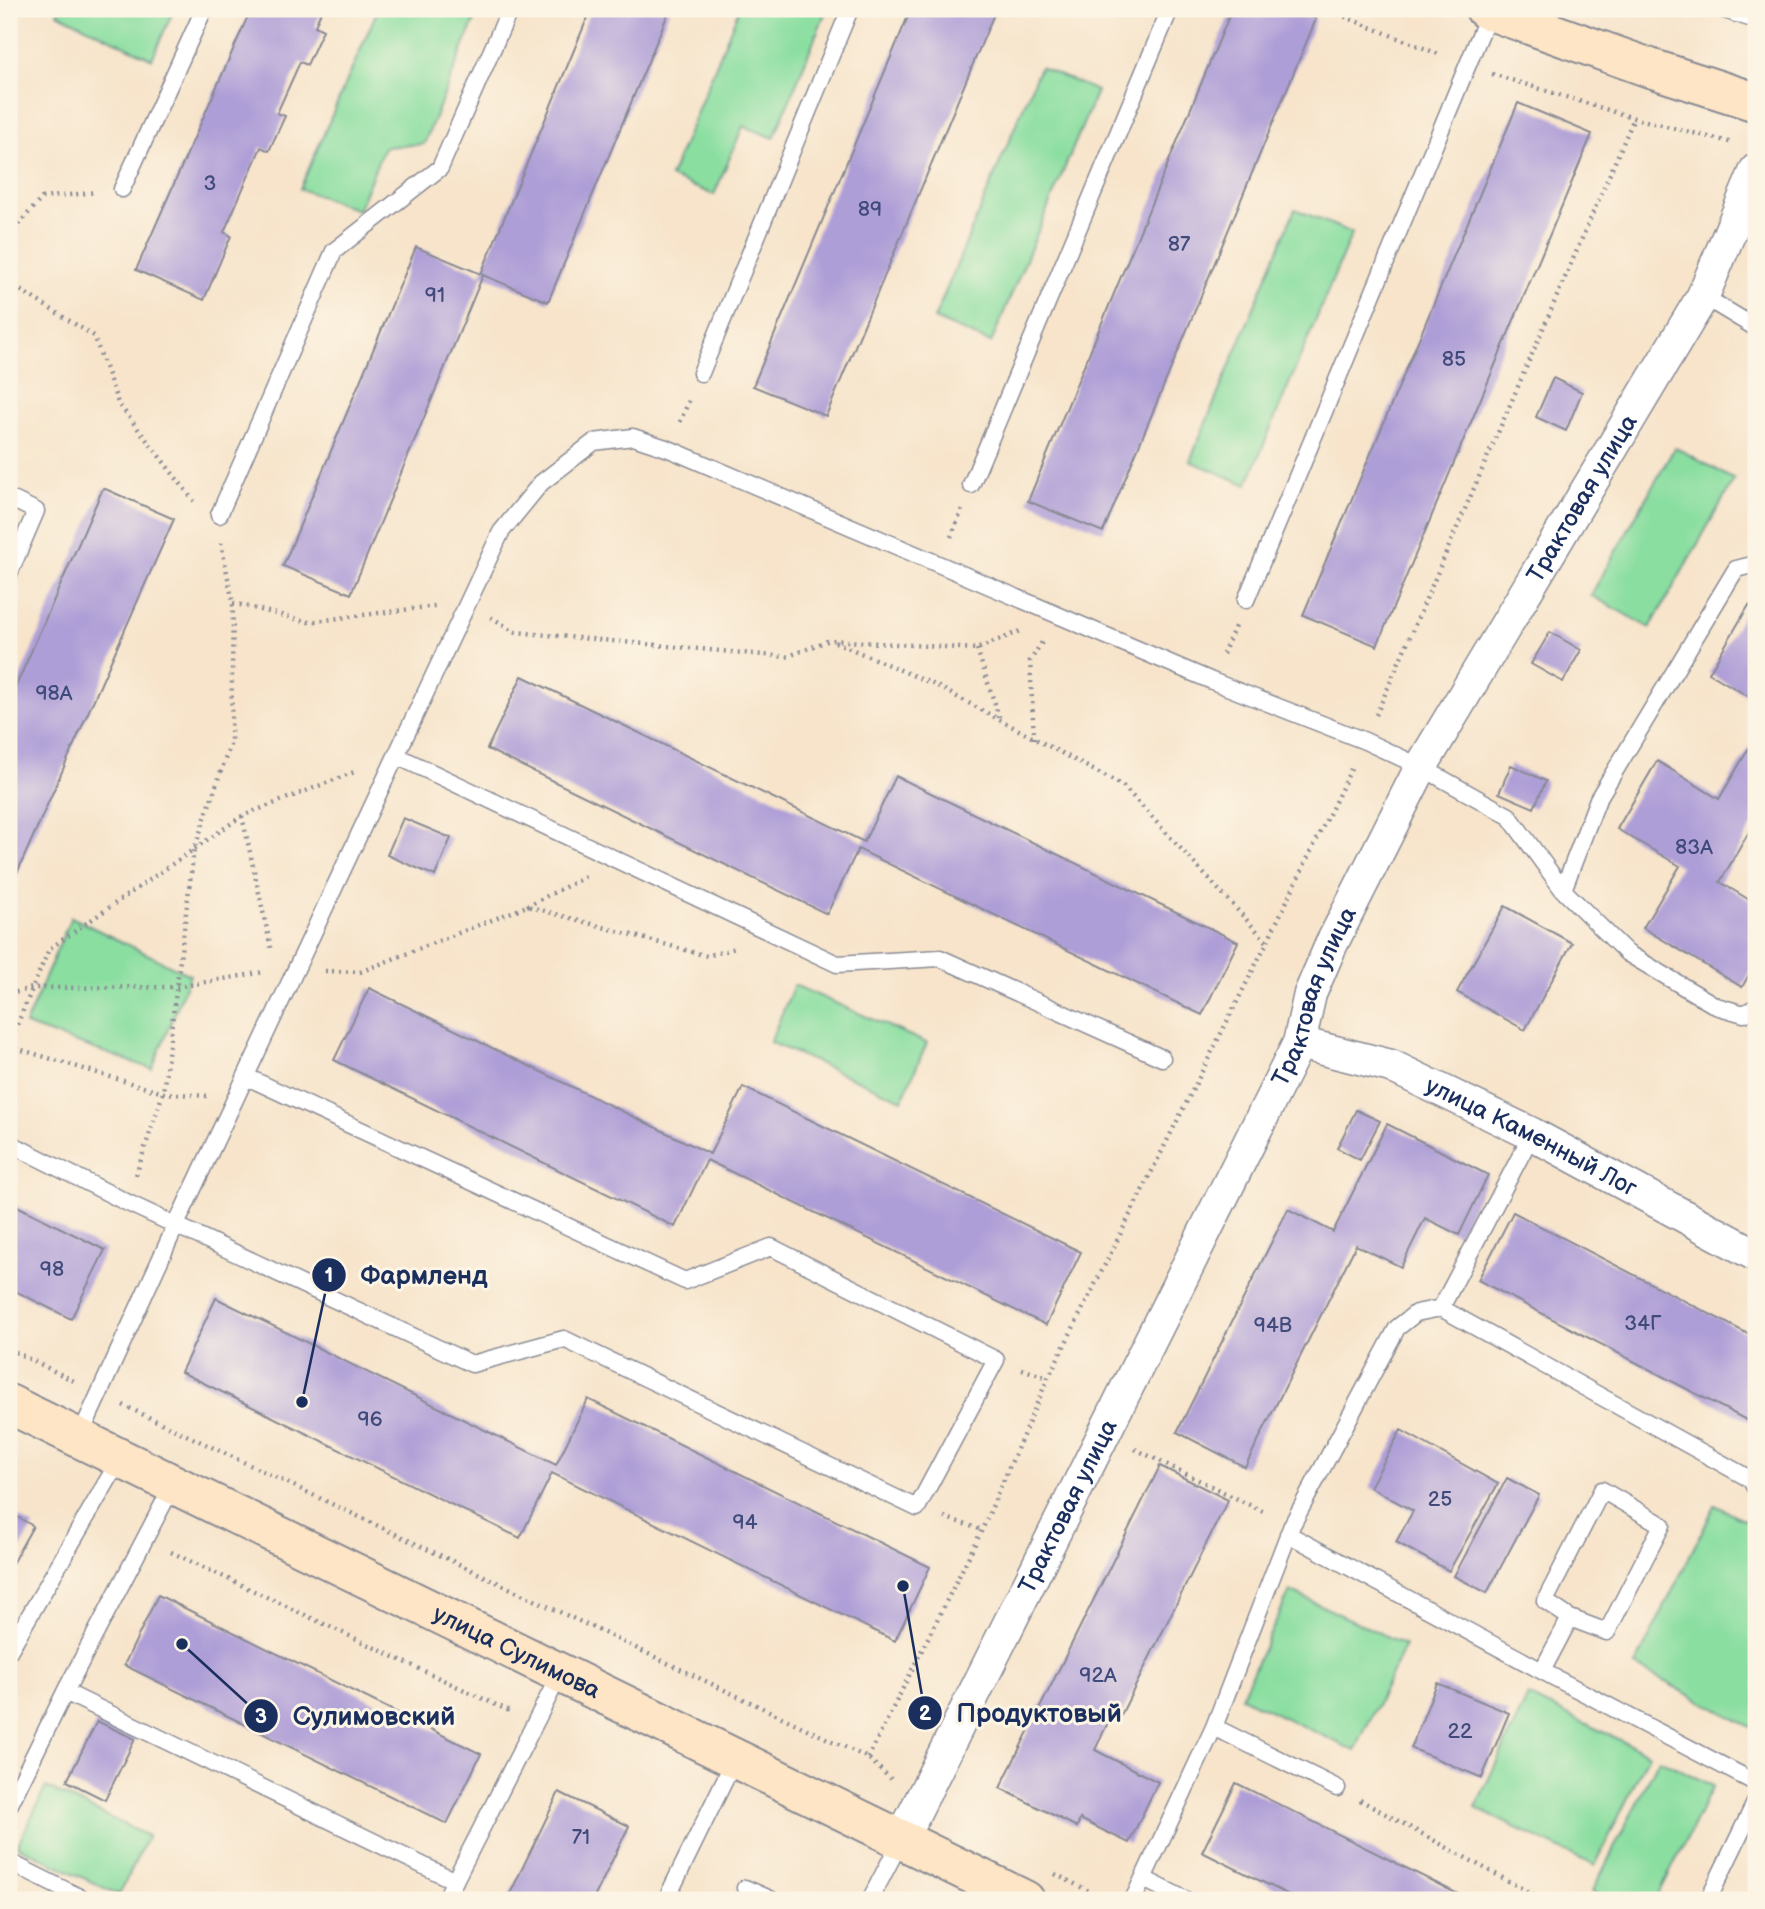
<svg xmlns="http://www.w3.org/2000/svg" width="1765" height="1909" font-family="'Balsamiq Sans',sans-serif">
  <rect width="100%" height="100%" fill="#fcf5e5"/>
  <filter id="ink" filterUnits="userSpaceOnUse"><feTurbulence type="fractalNoise" baseFrequency=".0143" numOctaves="2"/><feDisplacementMap in="SourceGraphic" scale="14" xChannelSelector="R" yChannelSelector="G"/><feConvolveMatrix kernelMatrix="1 2 1 2 8 2 1 2 1" color-interpolation-filters="sRGB"/></filter>
  <filter id="wash" filterUnits="userSpaceOnUse"><feTurbulence type="fractalNoise" baseFrequency=".00686" numOctaves="4" result="noise"/><feDisplacementMap in="SourceGraphic" scale="28" xChannelSelector="R" yChannelSelector="G"/><feGaussianBlur stdDeviation="1.57" result="paint"/><feColorMatrix in="noise" values="0 0 0 0 0 0 0 0 0 0 0 0 0 0 0 0 0 1.4 0 .05"/><feComposite in="paint" operator="in"/></filter>
  <g filter="url(#wash)">
    <rect width="100%" height="100%" fill="#f7e4cb"/>
    <path fill="#8adea0" stroke="#52867f" stroke-width="2" d="M 59,9 L 174,9 L 152,59 L 57,13 Z
      M 378,9 L 479,9 L 424,144 L 384,147 L 358,210 L 300,189 Z
      M 739,9 L 822,9 L 826,11 L 774,138 L 743,126 L 714,195 L 670,177 Z
      M 1040,67 L 1097,91 L 991,343 L 934,319 Z
      M 1295,209 L 1352,233 L 1247,485 L 1190,461 Z
      M 1675,447 L 1734,480 L 1650,628 L 1591,595 Z
      M 71,917 L 190,975 L 152,1069 L 25,1025 Z
      M 794,985 L 927,1043 L 902,1100 L 770,1042 Z
      M 1715,1505 L 1756,1526 L 1756,1730 L 1635,1666 Z
      M 1290,1591 L 1405,1645 L 1355,1751 L 1241,1697 Z
      M 1528,1696 L 1649,1754 L 1595,1866 L 1475,1808 Z
      M 1659,1759 L 1713,1786 L 1656,1900 L 1609,1900 L 1592,1892 Z
      M 46,1787 L 148,1836 L 119,1895 L 17,1846 Z"/>
    <g id="blocks">
      <path fill="#ae9ed7" d="M 251,9 L 322,9 L 315,26 L 323,30 L 307,65 L 300,62 L 277,113 L 285,116 L 269,151 L 261,147 L 224,232 L 231,236 L 204,300 L 136,270 Z
        M 591,9 L 670,9 L 548,302 L 483,275 L 351,594 L 283,566 L 416,247 L 481,274 Z
        M 911,9 L 996,9 L 826,416 L 753,386 Z
        M 1232,9 L 1290,9 L 1316,19 L 1103,532 L 1028,501 Z
        M 1518,103 L 1592,134 L 1377,646 L 1303,615 Z
        M 1553,378 L 1582,392 L 1566,431 L 1536,417 Z
        M 103,488 L 174,519 L 9,891 L 9,702 Z
        M 1749,605 L 1756,609 L 1756,701 L 1709,673 Z
        M 1550,632 L 1581,650 L 1563,682 L 1531,664 Z
        M 522,676 L 864,842 L 896,776 L 1238,942 L 1202,1015 L 858,849 L 827,914 L 487,749 Z
        M 1756,736 L 1756,820 L 1720,882 L 1756,904 L 1756,963 L 1742,987 L 1643,928 L 1680,866 L 1617,829 L 1657,761 L 1719,799 Z
        M 1511,765 L 1546,781 L 1534,808 L 1499,793 Z
        M 403,818 L 451,838 L 435,876 L 387,855 Z
        M 1505,906 L 1572,943 L 1525,1030 L 1457,992 Z
        M 369,988 L 710,1154 L 743,1087 L 1081,1252 L 1046,1325 L 707,1160 L 675,1227 L 334,1060 Z
        M 1356,1110 L 1380,1121 L 1360,1160 L 1337,1148 Z
        M 1387,1124 L 1488,1175 L 1459,1235 L 1425,1218 L 1401,1267 L 1356,1245 L 1245,1467 L 1177,1432 L 1288,1209 L 1333,1232 Z
        M 9,1202 L 105,1250 L 71,1319 L 9,1288 Z
        M 1513,1212 L 1756,1338 L 1756,1425 L 1478,1280 Z
        M 216,1298 L 556,1465 L 588,1399 L 930,1567 L 895,1641 L 552,1473 L 520,1538 L 181,1372 Z
        M 1401,1430 L 1498,1484 L 1449,1571 L 1396,1542 L 1413,1511 L 1370,1487 Z
        M 1160,1466 L 1228,1500 L 1118,1721 L 1110,1718 L 1095,1750 L 1158,1782 L 1129,1843 L 1080,1819 L 1077,1827 L 1000,1788 Z
        M 1507,1478 L 1539,1495 L 1487,1593 L 1454,1576 Z
        M 9,1512 L 33,1526 L 9,1569 Z
        M 158,1595 L 481,1754 L 447,1824 L 124,1665 Z
        M 1437,1683 L 1509,1713 L 1482,1778 L 1411,1748 Z
        M 97,1721 L 135,1739 L 105,1800 L 67,1781 Z
        M 1236,1783 L 1470,1900 L 1299,1900 L 1202,1852 Z
        M 559,1792 L 629,1826 L 593,1900 L 507,1900 Z"/>
    </g>
  </g>
  <g filter="url(#ink)">
    <use href="#blocks" fill-opacity="0" stroke="#898a94" stroke-width="2"/>
    <g fill="none" stroke-linecap="round" stroke-linejoin="round">
      <g stroke="#898a94" stroke-width="19">
        <path id="lane" d="M 1721,9 L 1756,20
          M 9,11 L 10,9
          M 122,189 L 204,9
          M 1703,296 L 1756,328
          M 701,373 L 850,9
          M 971,485 L 1170,9
          M 9,498 L 36,511 L 9,574
          M 219,515 L 334,251 L 440,168 L 510,9
          M 1246,600 L 1490,11
          M 397,756 L 837,964 L 940,958 L 1162,1058
          M 1563,890 L 1598,799 L 1736,569 L 1756,564
          M 9,1143 L 126,1202 L 472,1364 L 564,1339 L 917,1508 L 996,1360 L 771,1247 L 685,1281 L 247,1077
          M 1441,1308 L 1750,1479 L 1756,1489
          M 79,1438 L 176,1225 L 501,532 L 541,483 L 594,442 L 633,437 L 669,449 L 1212,681 L 1365,741 L 1421,767 L 1509,816 L 1563,890 L 1627,953 L 1716,1006 L 1744,1014 L 1756,1007
          M 1288,1534 L 1542,1671 L 1756,1783
          M 9,1651 L 120,1459
          M 1542,1671 L 1570,1618 L 1607,1632 L 1662,1525 L 1602,1490 L 1545,1601 L 1570,1618
          M 65,1692 L 455,1881
          M 1214,1727 L 1337,1788
          M 9,1806 L 65,1692 L 173,1485
          M 9,1862 L 85,1900
          M 1144,1879 L 1186,1900
          M 745,1888 L 772,1900
          M 445,1900 L 560,1674
          M 666,1900 L 735,1759
          M 870,1900 L 901,1840
          M 1133,1900 L 1214,1727 L 1292,1525 L 1397,1328 L 1416,1313 L 1441,1308 L 1532,1134
          M 1708,1900 L 1756,1801"/>
      </g>
      <g stroke="#898a94" stroke-width="35">
        <g id="street">
          <path id="s1" d="M 1299,1043 L 1391,1066 L 1532,1134 L 1756,1255"/>
          <path id="s2" d="M 901,1840 L 1299,1043 L 1310,994 L 1331,945 L 1421,767 L 1703,296 L 1756,170"/>
        </g>
      </g>
      <g stroke="#898a94" stroke-width="42">
        <g id="secondary">
          <path d="M 1485,9 L 1650,68 L 1756,102"/>
          <path id="s3" d="M 9,1404 L 1025,1900"/>
        </g>
      </g>
      <path stroke="#898a94" stroke-width="4.5" stroke-dasharray="2 5" stroke-linecap="butt" d="M 1325,9 L 1441,55
        M 1492,74 L 1634,118 L 1733,143
        M 9,235 L 42,198 L 96,192
        M 9,283 L 94,336 L 118,403 L 194,501
        M 680,422 L 690,398
        M 951,537 L 962,510
        M 233,603 L 308,622 L 435,606
        M 491,617 L 515,632 L 786,657 L 830,640 L 977,649 L 1023,630
        M 835,642 L 933,684 L 1123,786 L 1267,942
        M 977,649 L 1000,720
        M 1223,654 L 1236,624
        M 1376,715 L 1634,118
        M 1034,739 L 1030,661 L 1044,639
        M 242,816 L 272,952
        M 527,906 L 585,877
        M 325,971 L 360,972 L 527,906 L 707,956 L 736,948
        M 9,994 L 32,988 L 177,987 L 264,972
        M 9,1044 L 49,949 L 242,816 L 357,771
        M 9,1046 L 163,1093 L 207,1096
        M 136,1175 L 163,1093 L 194,850 L 231,742 L 233,603 L 221,543
        M 9,1349 L 74,1381
        M 1022,1369 L 1048,1378
        M 123,1405 L 868,1758 L 891,1779
        M 1135,1449 L 1266,1513
        M 944,1517 L 982,1530
        M 171,1552 L 507,1710 L 511,1710
        M 868,1758 L 982,1530 L 1048,1378 L 1267,942 L 1352,767
        M 1360,1800 L 1543,1900
        M 1055,1874 L 1107,1900"/>
      <use href="#lane" stroke="#fff" stroke-width="16"/>
      <use href="#street" stroke="#fff" stroke-width="32"/>
      <use href="#secondary" stroke="#fde5c5" stroke-width="38"/>
    </g>
  </g>
  <g text-anchor="middle" dominant-baseline="central" stroke-width="6" stroke-linejoin="round" paint-order="stroke">
    <g font-size="21" fill="#404b7c">
      <text x="210" y="183">3</text>
      <text x="870" y="209">89</text>
      <text x="1179" y="244">87</text>
      <text x="435" y="295">91</text>
      <text x="1454" y="359">85</text>
      <text x="54" y="693">98А</text>
      <text x="1694" y="847">83А</text>
      <text x="52" y="1269">98</text>
      <text x="1643" y="1323">34Г</text>
      <text x="1273" y="1325">94В</text>
      <text x="370" y="1419">96</text>
      <text x="1440" y="1499">25</text>
      <text x="745" y="1522">94</text>
      <text x="1098" y="1675">92А</text>
      <text x="1460" y="1731">22</text>
      <text x="581" y="1837">71</text>
    </g>
    <g font-size="24" fill="#1b2f5e" stroke="#fcf5e5">
      <text stroke="none"><textPath href="#s2" startOffset="1507">Трактовая улица</textPath></text>
      <text stroke="none"><textPath href="#s2" startOffset="940">Трактовая улица</textPath></text>
      <text stroke="none"><textPath href="#s1" startOffset="252">улица Каменный Лог</textPath></text>
      <text stroke="none"><textPath href="#s2" startOffset="373">Трактовая улица</textPath></text>
      <text stroke="none"><textPath href="#s3" startOffset="565">улица Сулимова</textPath></text>
    </g>
  </g>
  <path fill="none" stroke="#1b2f5e" stroke-width="2.5" d="M302 1402L329 1275M903 1586L925 1713M182 1644L261 1716"/>
  <g fill="#1b2f5e" stroke="#fcf5e5" stroke-width="2.5">
    <circle cx="302" cy="1402" r="7"/>
    <circle cx="903" cy="1586" r="7"/>
    <circle cx="182" cy="1644" r="7"/>
    <circle cx="329" cy="1275" r="18"/>
    <circle cx="925" cy="1713" r="18"/>
    <circle cx="261" cy="1716" r="18"/>
  </g>
  <g font-size="21" text-anchor="middle" font-weight="bold" fill="#fff">
    <text x="329" y="1282">1</text>
    <text x="925" y="1720">2</text>
    <text x="261" y="1723">3</text>
  </g>
  <g font-size="26" text-anchor="middle" font-weight="bold" fill="#1b2f5e" stroke="#fcf5e5" stroke-width="6" stroke-linejoin="round" paint-order="stroke">
    <text x="424" y="1284">Фармленд</text>
    <text x="1039" y="1722">Продуктовый</text>
    <text x="374" y="1725">Сулимовский</text>
  </g>
  <rect width="1765" height="1909" fill="none" stroke="#fcf5e5" stroke-width="35"/>
</svg>
